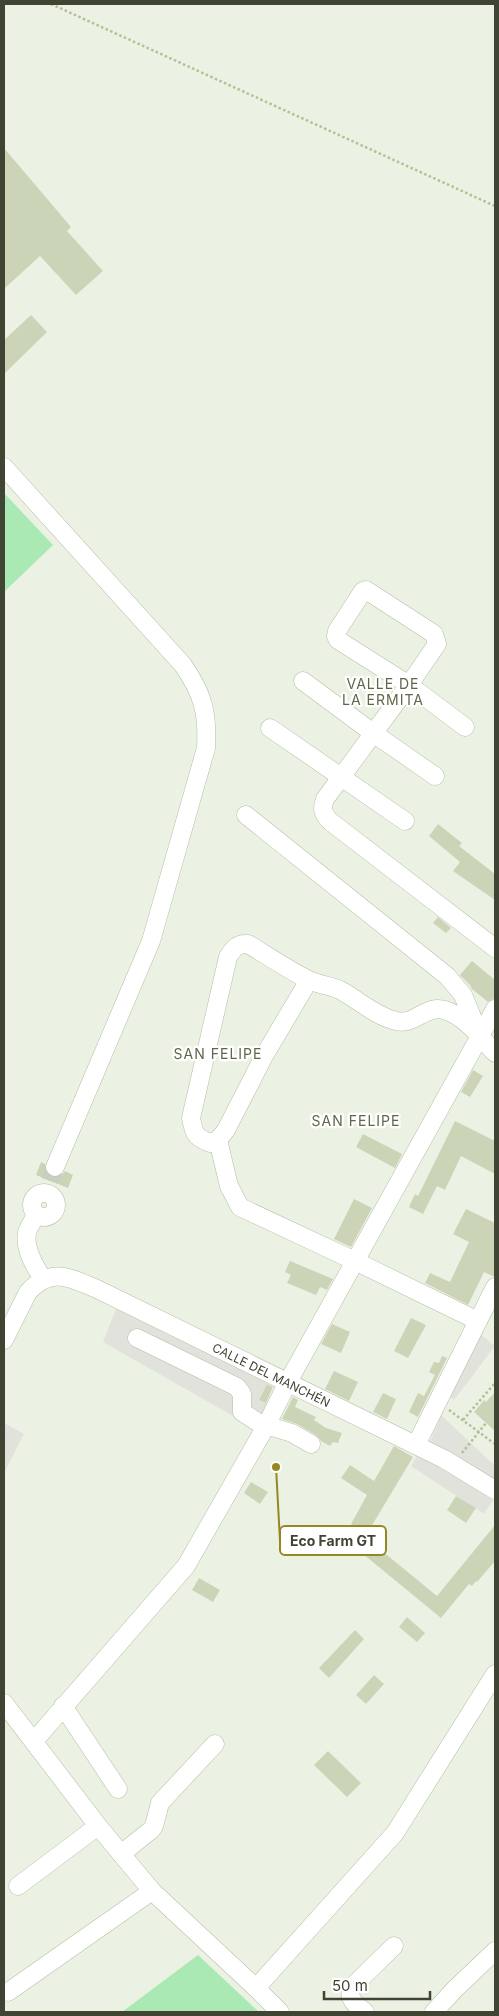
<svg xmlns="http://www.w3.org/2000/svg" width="499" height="2016" font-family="Inter,sans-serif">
  <rect width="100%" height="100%" fill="#ecf2e3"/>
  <path fill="#aae9b3" d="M 4,493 L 53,545 L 4,592 Z
    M 198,1955 L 259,2012 L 122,2012 Z"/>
  <path fill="#e1e2dc" d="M 116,1309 L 268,1383 L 259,1399 L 269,1405 L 256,1429 L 103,1342 Z
    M 479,1333 L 495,1346 L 454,1400 L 450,1397 Z
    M 441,1415 L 495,1466 L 495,1481 L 430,1442 Z
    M 4,1423 L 24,1434 L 4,1473 Z
    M 419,1452 L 493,1500 L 484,1514 L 411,1466 Z"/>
  <path fill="#ccd4b8" d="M 4,148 L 71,227 L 67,231 L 103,271 L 76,295 L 40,256 L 4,289 Z
    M 31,315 L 47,332 L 4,374 L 4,340 Z
    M 438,824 L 462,843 L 459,846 L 495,874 L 495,900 L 453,871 L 460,862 L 429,836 Z
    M 438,917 L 451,928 L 446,933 L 433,923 Z
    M 472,961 L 495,980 L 495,998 L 488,1002 L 472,989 L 470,985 L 460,975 Z
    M 473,1070 L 483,1076 L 470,1097 L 461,1092 Z
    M 455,1121 L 495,1141 L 495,1174 L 461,1156 L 445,1190 L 437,1186 L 423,1214 L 409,1207 L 415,1194 L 418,1196 Z
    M 363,1134 L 402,1154 L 395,1168 L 356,1147 Z
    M 41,1162 L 45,1164 L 46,1173 L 51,1177 L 61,1176 L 65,1171 L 73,1175 L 68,1188 L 36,1175 Z
    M 354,1199 L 372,1208 L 351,1247 L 334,1239 Z
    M 466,1209 L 495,1223 L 495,1277 L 484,1272 L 468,1305 L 425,1283 L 430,1273 L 450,1282 L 469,1242 L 453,1234 Z
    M 290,1261 L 333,1279 L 327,1290 L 320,1287 L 316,1295 L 287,1283 L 291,1275 L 285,1272 Z
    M 411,1318 L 426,1325 L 408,1358 L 394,1351 Z
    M 332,1324 L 350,1332 L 341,1353 L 321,1344 Z
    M 442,1356 L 447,1358 L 418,1417 L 409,1412 L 418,1393 L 424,1396 L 435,1375 L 429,1372 L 434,1362 L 439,1363 Z
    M 334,1371 L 358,1382 L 349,1401 L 325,1389 Z
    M 267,1384 L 273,1387 L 266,1403 L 259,1400 Z
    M 495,1392 L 495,1431 L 474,1412 L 484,1400 L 486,1402 Z
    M 383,1393 L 396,1399 L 387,1419 L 373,1412 Z
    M 293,1397 L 298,1400 L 295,1407 L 316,1417 L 314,1420 L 326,1428 L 342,1433 L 338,1443 L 333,1442 L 330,1446 L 321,1441 L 316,1435 L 297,1424 L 282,1419 Z
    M 394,1446 L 413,1457 L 365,1537 L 437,1596 L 495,1525 L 495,1561 L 477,1582 L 476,1581 L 472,1586 L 469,1584 L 441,1618 L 346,1540 L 356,1527 L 351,1524 L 367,1495 L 341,1478 L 350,1465 L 374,1481 Z
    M 251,1482 L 268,1492 L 260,1504 L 244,1493 Z
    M 456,1496 L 476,1508 L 466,1523 L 447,1510 Z
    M 199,1578 L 220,1590 L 213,1602 L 192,1590 Z
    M 407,1617 L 425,1633 L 417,1642 L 399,1627 Z
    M 355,1630 L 364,1639 L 329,1678 L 319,1668 Z
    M 374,1675 L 384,1684 L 366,1704 L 356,1695 Z
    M 328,1751 L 361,1783 L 347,1797 L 314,1765 Z"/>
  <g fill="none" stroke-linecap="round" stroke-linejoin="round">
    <path stroke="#c9cfc0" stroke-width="18" stroke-dasharray="18 9" stroke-linecap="butt" d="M 50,1181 L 55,1167"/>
    <g stroke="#b5bea5" stroke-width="19">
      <g id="minor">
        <path d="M 4,467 L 183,665 C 203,694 208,713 206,748 L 151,941 L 55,1167"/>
        <path d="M 303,681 L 373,733 L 435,776"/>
        <path d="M 465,727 L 409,685 L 338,640 L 336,636 L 337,631 L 363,591 L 366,590 L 434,634 L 437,644 L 409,685 L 325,799 C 321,810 323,814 331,822 L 495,948"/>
        <path d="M 270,728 L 405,821"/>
        <path d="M 246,815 L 447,976 L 463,995 L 479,1034"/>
        <path d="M 309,980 L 264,1056 L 226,1130 L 218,1140 L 210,1143 C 195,1137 194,1134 191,1118 L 228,957 C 233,949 237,943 248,944 C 268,956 287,969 307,979 C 317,985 330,985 340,990 C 357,999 374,1015 393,1020 C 409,1026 418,1014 432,1010 C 455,1003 482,1039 495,1053"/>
        <path d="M 218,1140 L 229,1186 L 240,1207 L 355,1261 L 478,1321"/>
        <circle cx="44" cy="1205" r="12"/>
        <path d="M 36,1215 C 34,1220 28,1227 27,1233 C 24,1249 35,1267 43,1279"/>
        <path d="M 137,1338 L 237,1387 L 242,1394 L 242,1412 L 259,1423 L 292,1433 L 311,1444"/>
        <path id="s1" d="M 4,1340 L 28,1292 C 52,1266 70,1278 97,1289 L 444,1459 L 495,1490"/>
        <path d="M 416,1445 L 495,1287"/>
        <path d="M 4,1703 L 98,1826 L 152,1891 L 256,1988 L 280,2012"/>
        <path d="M 63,1706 L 118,1789"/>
        <path d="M 34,1741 L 186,1566 L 266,1426 L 288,1382 L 495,1009"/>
        <path d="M 121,1854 L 151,1830 L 154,1826 L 160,1803 L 215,1744"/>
        <path d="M 18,1886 L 98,1826"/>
        <path d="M 256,1988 L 395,1833 L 495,1674"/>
        <path d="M 8,1992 L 152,1891"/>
        <path d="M 365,2012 C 356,2005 348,2000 351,1988 L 394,1946"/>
        <path d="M 434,2012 L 454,1990 L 495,1951"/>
      </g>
    </g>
    <path stroke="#b2c096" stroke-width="2.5" stroke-dasharray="2.5 2.5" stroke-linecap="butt" d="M 51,4 L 495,206
      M 449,1410 L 495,1444
      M 463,1420 L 495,1383
      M 462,1453 L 486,1423"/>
    <use href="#minor" stroke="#fff" stroke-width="18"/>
  </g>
  <g text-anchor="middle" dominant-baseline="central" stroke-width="4.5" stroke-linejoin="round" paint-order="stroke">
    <g font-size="12" fill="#3f4433" stroke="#fff">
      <text stroke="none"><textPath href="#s1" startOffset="324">CALLE DEL MANCHÉN</textPath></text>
    </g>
    <g font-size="14" letter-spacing="1" fill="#5f674a" stroke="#fff">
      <text x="383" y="683">VALLE DE<tspan x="383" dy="16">LA ERMITA</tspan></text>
      <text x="218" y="1053">SAN FELIPE</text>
      <text x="356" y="1120">SAN FELIPE</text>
    </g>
  </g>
  <path fill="none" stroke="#958822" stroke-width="2" d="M276 1467L280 1541"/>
  <circle fill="#958822" stroke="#fff" stroke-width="2" cx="276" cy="1467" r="5"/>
  <rect fill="#fff" stroke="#958822" stroke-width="2" x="280" y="1526" width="106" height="29" rx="5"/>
  <g font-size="14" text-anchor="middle" font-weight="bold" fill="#3f4433">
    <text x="333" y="1546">Eco Farm GT</text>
  </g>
  <rect width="499" height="2016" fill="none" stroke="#3f4433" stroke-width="10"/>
  <path d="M324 1991v8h106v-8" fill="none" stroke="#3f4433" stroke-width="2.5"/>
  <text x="332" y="1991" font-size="15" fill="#3f4433" stroke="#ffffff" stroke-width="4" paint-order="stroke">50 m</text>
</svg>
